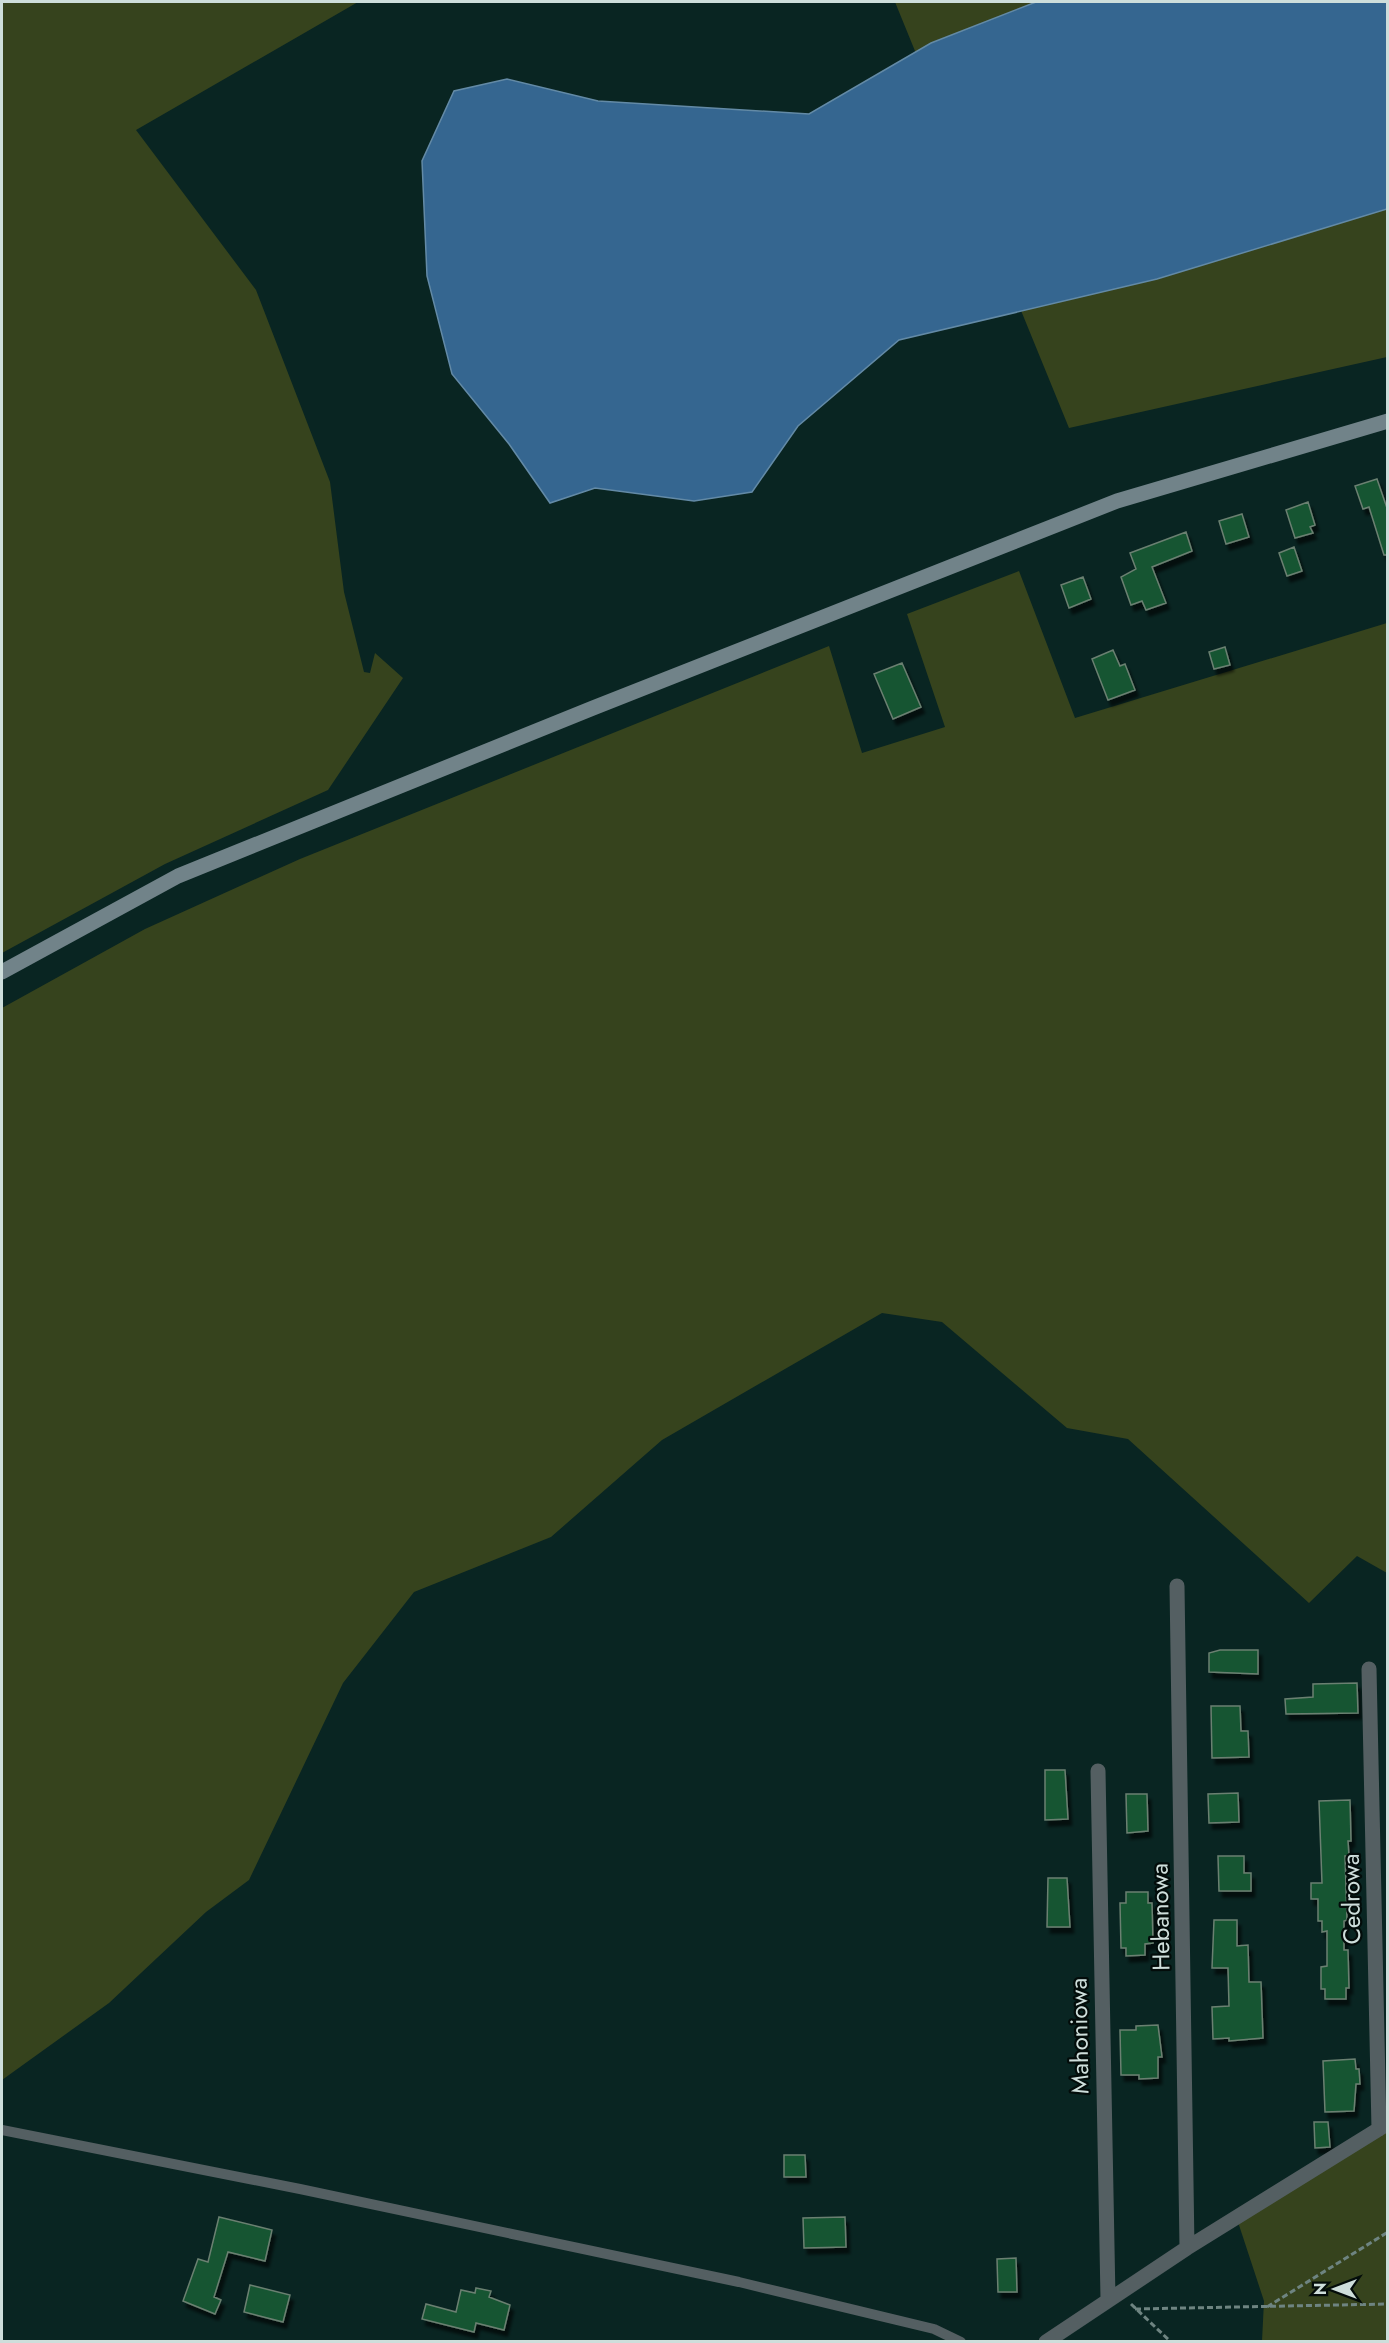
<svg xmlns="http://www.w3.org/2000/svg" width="1389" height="2343" font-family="Jost,sans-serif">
  <defs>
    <filter id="shadow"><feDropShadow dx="3.5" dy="6" stdDeviation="1.5" flood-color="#0009"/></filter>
  </defs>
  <rect width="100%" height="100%" fill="#092522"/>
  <path fill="#36431d" d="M 2,2 L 358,2 L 136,130 L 256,290 L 330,482 L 344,592 L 364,672 L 370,673 L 375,653 L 403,678 L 328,790 L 165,864 L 2,953 Z
    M 895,2 L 1387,2 L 1387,357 L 1069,428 Z
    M 1019,571 L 1075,718 L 1387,623 L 1387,1573 L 1357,1556 L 1309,1603 L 1128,1439 L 1067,1428 L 942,1322 L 882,1313 L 662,1440 L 551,1537 L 414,1592 L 343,1683 L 249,1880 L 206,1912 L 109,2003 L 2,2080 L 2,1008 L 145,929 L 300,859 L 829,646 L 862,753 L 945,727 L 907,614 Z
    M 1387,2124 L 1387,2341 L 1262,2341 L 1264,2301 L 1237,2219 Z"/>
  <path fill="#356690" stroke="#638aa6" stroke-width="1.5" d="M 1036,2 L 1387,2 L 1387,209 L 1157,279 L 899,340 L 798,426 L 752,492 L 694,501 L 595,488 L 550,503 L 509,444 L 452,374 L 427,276 L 422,161 L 454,91 L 507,79 L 598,101 L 809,114 L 931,43 Z"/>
  <path fill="#155432" stroke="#6b8071" stroke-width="1.5" filter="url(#shadow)" d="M 1377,479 L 1388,511 L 1388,555 L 1384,555 L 1369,507 L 1363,509 L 1355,486 Z
    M 1308,502 L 1315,525 L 1310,527 L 1313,533 L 1295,538 L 1286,510 Z
    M 1242,514 L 1249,537 L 1226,544 L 1219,521 Z
    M 1186,532 L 1192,551 L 1152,567 L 1166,603 L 1146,610 L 1142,601 L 1131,605 L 1121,577 L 1136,569 L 1130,553 Z
    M 1294,547 L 1302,571 L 1287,576 L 1279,553 Z
    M 1083,577 L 1091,599 L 1069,608 L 1061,585 Z
    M 1225,647 L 1230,665 L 1214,669 L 1209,652 Z
    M 1113,650 L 1120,666 L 1125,664 L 1135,690 L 1108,700 L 1092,659 Z
    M 902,663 L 921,707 L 893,719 L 874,674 Z
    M 1220,1650 L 1258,1650 L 1258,1674 L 1209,1672 L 1209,1653 Z
    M 1357,1683 L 1358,1713 L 1286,1714 L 1285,1699 L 1313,1697 L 1313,1684 Z
    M 1211,1706 L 1240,1706 L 1241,1731 L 1248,1731 L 1249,1757 L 1212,1758 Z
    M 1045,1770 L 1065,1770 L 1068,1819 L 1045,1820 Z
    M 1238,1793 L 1239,1822 L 1209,1823 L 1208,1794 Z
    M 1126,1794 L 1147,1794 L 1148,1831 L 1127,1833 Z
    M 1350,1800 L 1351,1841 L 1348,1841 L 1349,1856 L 1345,1856 L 1347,1920 L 1344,1921 L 1344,1950 L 1348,1950 L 1349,1988 L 1346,1988 L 1346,1999 L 1325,1999 L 1325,1989 L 1321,1989 L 1321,1967 L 1327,1966 L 1327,1931 L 1322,1932 L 1322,1921 L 1318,1921 L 1318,1899 L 1311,1899 L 1311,1883 L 1322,1883 L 1319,1801 Z
    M 1218,1856 L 1244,1856 L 1244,1873 L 1251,1873 L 1251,1891 L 1219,1891 Z
    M 1048,1878 L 1067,1878 L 1070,1927 L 1047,1927 Z
    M 1126,1892 L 1148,1892 L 1148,1903 L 1152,1903 L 1153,1943 L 1145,1944 L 1145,1955 L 1126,1956 L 1126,1948 L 1121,1948 L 1120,1903 L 1126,1903 Z
    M 1214,1920 L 1237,1920 L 1237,1946 L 1248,1945 L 1249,1982 L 1261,1982 L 1263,2038 L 1229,2041 L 1229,2038 L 1213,2039 L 1212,2007 L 1229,2006 L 1228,1968 L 1212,1968 Z
    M 1158,2025 L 1162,2057 L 1158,2057 L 1158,2078 L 1139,2079 L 1139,2075 L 1121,2075 L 1120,2030 L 1136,2030 L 1136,2026 Z
    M 1355,2059 L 1356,2069 L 1359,2069 L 1360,2084 L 1356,2084 L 1354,2111 L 1325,2112 L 1323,2061 Z
    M 1314,2122 L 1328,2122 L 1330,2147 L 1315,2148 Z
    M 784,2155 L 805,2155 L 806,2177 L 784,2177 Z
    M 219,2217 L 272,2230 L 265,2261 L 228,2252 L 214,2297 L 221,2300 L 215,2314 L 183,2301 L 198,2259 L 208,2262 Z
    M 845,2217 L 846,2247 L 804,2248 L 803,2218 Z
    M 1016,2258 L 1017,2292 L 998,2292 L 997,2259 Z
    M 250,2285 L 290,2295 L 283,2322 L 244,2312 Z
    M 476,2288 L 491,2291 L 489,2297 L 510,2305 L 504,2330 L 476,2323 L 474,2332 L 422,2319 L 426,2304 L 456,2312 L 461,2290 L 475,2293 Z"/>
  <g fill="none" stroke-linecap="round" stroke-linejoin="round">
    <path stroke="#6e8481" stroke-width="3" stroke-dasharray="6 3" stroke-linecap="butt" d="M 1131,2304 L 1171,2342
      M 1267,2307 L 1388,2232
      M 1135,2309 L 1388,2304"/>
    <path stroke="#545f62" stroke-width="10" d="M 2,2130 L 300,2189 L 739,2282 L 934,2329 L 961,2342"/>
    <path stroke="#545f62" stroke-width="15" d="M 1177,1586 L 1187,2248
      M 1369,1669 L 1379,2129
      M 1098,1771 L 1108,2299
      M 1046,2342 L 1187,2248 L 1387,2124"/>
    <path stroke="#718389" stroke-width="15" d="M 2,972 L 178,876 L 593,708 L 1117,501 L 1388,421"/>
  </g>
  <g text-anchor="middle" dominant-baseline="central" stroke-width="4.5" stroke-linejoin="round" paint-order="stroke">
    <g font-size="24" fill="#cededb" stroke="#030c0a">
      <text transform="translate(1351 1899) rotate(-91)">Cedrowa</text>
      <text transform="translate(1160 1917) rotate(-91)">Hebanowa</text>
      <text transform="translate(1079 2036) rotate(-91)">Mahoniowa</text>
    </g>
  </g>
  <rect width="1389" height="2343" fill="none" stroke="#cededb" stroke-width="6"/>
  <g transform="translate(1335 2289) rotate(270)" stroke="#030c0a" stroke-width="4.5" paint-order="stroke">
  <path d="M0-4.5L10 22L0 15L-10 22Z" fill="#cededb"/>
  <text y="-9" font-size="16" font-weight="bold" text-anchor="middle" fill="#cededb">N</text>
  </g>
</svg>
